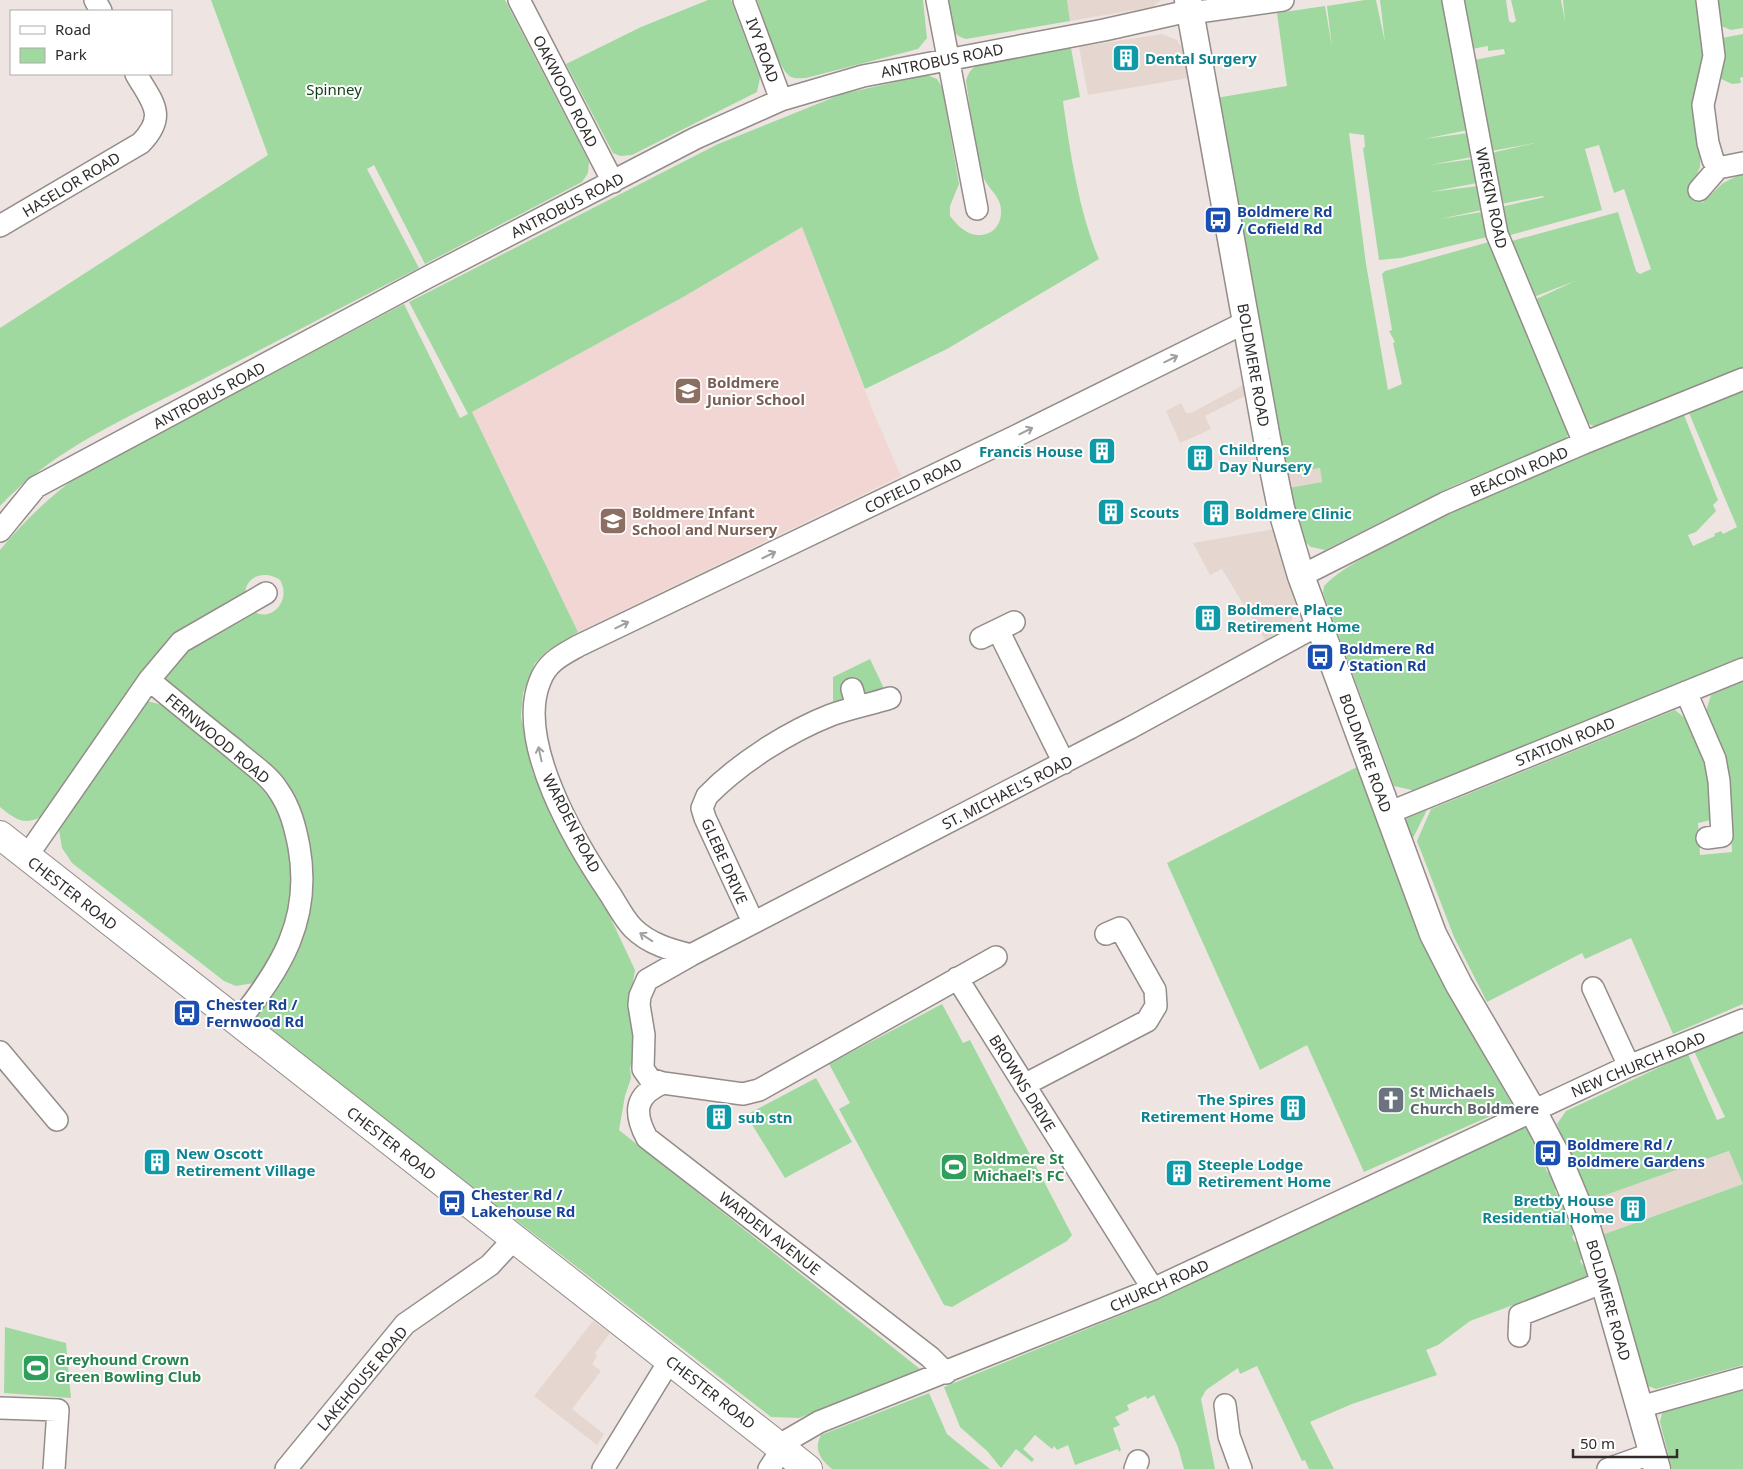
<svg xmlns="http://www.w3.org/2000/svg" width="1743" height="1469" font-family="'Noto Sans',sans-serif">
  <rect width="100%" height="100%" fill="#eee5e2"/>
  <path fill="#e5d6cf" d="M 1067,0 L 1161,0 L 1152,7 L 1070,21 Z
    M 1162,34 L 1177,40 L 1186,55 L 1194,77 L 1088,95 L 1079,47 Z
    M 1247,383 L 1249,394 L 1205,416 L 1211,429 L 1180,443 L 1166,411 L 1181,403 L 1186,413 L 1191,413 Z
    M 1320,468 L 1322,482 L 1289,488 L 1285,474 Z
    M 1275,529 L 1296,603 L 1292,620 L 1288,626 L 1265,640 L 1222,569 L 1210,575 L 1193,543 Z
    M 1730,1151 L 1743,1184 L 1602,1235 L 1589,1201 Z
    M 593,1321 L 610,1333 L 595,1353 L 597,1357 L 592,1364 L 601,1371 L 572,1409 L 604,1434 L 597,1445 L 534,1396 Z"/>
  <path fill="#f1d6d4" d="M 802,227 L 873,411 L 901,476 L 578,632 L 472,412 L 685,296 Z"/>
  <path fill="#a0d9a0" d="M 211,0 L 505,0 L 589,162 L 588,173 L 582,182 L 425,264 L 374,165 L 367,169 L 419,268 C 346,305 274,343 201,380 C 131,416 54,448 0,506 L 0,328 L 268,155 Z
    M 708,0 L 731,0 L 760,78 L 757,92 L 632,155 L 620,156 L 613,153 L 566,64 L 641,27 Z
    M 757,0 L 923,0 L 927,38 L 918,49 L 806,78 C 802,78 795,79 791,77 C 777,69 763,16 757,0 Z
    M 946,0 L 1067,0 L 1070,21 L 966,39 C 948,35 949,15 946,0 Z
    M 1365,0 L 1376,0 L 1385,42 L 1380,0 L 1444,0 L 1468,130 L 1424,139 L 1468,133 L 1472,157 L 1430,165 L 1473,159 L 1477,183 L 1430,192 L 1478,186 L 1482,210 L 1440,219 L 1482,212 L 1487,237 L 1401,258 L 1379,260 L 1363,148 L 1365,147 L 1364,135 L 1349,133 L 1366,264 L 1388,390 L 1402,384 L 1393,343 L 1395,342 L 1389,331 L 1392,330 L 1382,274 L 1385,271 L 1489,242 L 1569,432 L 1566,439 L 1453,486 L 1325,550 L 1311,547 L 1304,541 L 1289,488 L 1322,482 L 1320,468 L 1285,474 L 1216,98 L 1287,86 L 1277,13 L 1325,6 L 1332,47 L 1327,6 Z
    M 1464,0 L 1506,0 L 1509,21 L 1512,23 L 1516,21 L 1511,0 L 1561,0 L 1565,21 L 1563,0 L 1695,0 L 1705,50 L 1700,167 L 1690,190 L 1702,203 L 1723,183 L 1743,173 L 1743,367 L 1598,427 L 1591,425 L 1586,421 L 1532,301 L 1575,281 L 1531,298 L 1508,242 L 1618,212 L 1636,271 L 1640,274 L 1651,269 L 1624,189 L 1614,193 L 1599,145 L 1585,149 L 1602,210 L 1507,236 L 1501,207 L 1545,197 L 1542,196 L 1501,204 L 1491,153 L 1535,143 L 1491,151 L 1474,60 L 1505,54 L 1504,49 L 1488,51 L 1488,46 L 1472,49 Z
    M 1718,0 L 1743,0 L 1743,28 L 1731,30 L 1721,26 Z
    M 1743,34 L 1743,77 L 1740,78 L 1741,83 L 1732,84 L 1719,78 L 1722,38 Z
    M 1071,48 L 1080,97 L 1063,101 C 1070,152 1079,212 1099,259 L 947,349 L 865,389 L 802,227 L 685,296 L 472,412 L 578,632 L 548,650 L 535,663 L 523,693 L 521,717 L 533,773 L 552,819 L 605,906 L 635,970 L 631,994 L 637,1052 L 630,1068 L 631,1078 L 625,1096 L 619,1130 L 920,1369 L 799,1418 L 771,1417 L 254,1018 L 286,974 L 310,911 L 309,842 L 304,822 L 294,795 L 278,775 L 164,679 L 163,675 L 191,645 L 253,610 C 267,624 293,603 280,580 C 266,570 245,575 245,595 L 185,627 L 168,642 L 102,728 L 41,817 C 23,826 15,819 0,807 L 0,550 C 24,521 50,496 81,474 L 404,304 L 460,418 L 468,414 L 409,302 L 718,144 L 842,94 L 927,75 L 937,79 L 942,87 L 959,184 L 950,206 L 950,216 C 958,226 967,236 981,235 C 994,234 1001,224 1001,212 C 1002,196 987,189 983,176 C 973,146 971,112 966,81 C 968,73 971,69 978,64 Z
    M 1743,391 L 1743,658 L 1416,791 L 1394,786 L 1323,593 L 1324,586 C 1345,564 1382,549 1408,535 C 1497,488 1591,453 1684,415 L 1718,500 L 1713,505 L 1716,511 L 1696,532 L 1688,535 L 1693,546 L 1715,536 L 1714,534 L 1721,531 L 1723,534 L 1737,527 L 1689,413 Z
    M 870,659 L 890,701 L 846,699 L 833,705 L 833,677 Z
    M 1743,682 L 1743,1004 L 1673,1034 L 1631,938 L 1585,959 L 1582,953 L 1487,1002 L 1454,937 L 1417,841 L 1431,809 L 1675,710 L 1691,723 L 1708,768 L 1711,820 L 1698,823 L 1700,855 L 1732,852 L 1730,804 L 1705,714 L 1711,695 Z
    M 147,701 L 163,705 C 182,720 200,737 219,752 C 235,765 254,778 267,795 C 295,829 298,905 278,945 C 272,958 262,971 254,983 L 236,986 L 224,981 L 72,863 L 62,848 L 59,830 Z
    M 1359,766 L 1461,1014 L 1513,1106 L 1364,1172 L 1307,1045 L 1260,1070 L 1167,863 Z
    M 1427,810 L 1411,842 L 1402,820 Z
    M 942,1004 L 963,1043 L 970,1040 L 1072,1235 L 1067,1241 L 952,1307 L 944,1305 L 839,1109 L 850,1103 L 829,1064 Z
    M 1743,1032 L 1743,1365 L 1656,1389 L 1648,1386 L 1602,1235 L 1743,1184 L 1729,1151 L 1589,1201 L 1557,1124 L 1566,1111 L 1688,1054 L 1717,1120 L 1725,1117 L 1694,1051 Z
    M 816,1078 L 852,1142 L 785,1178 L 746,1115 Z
    M 1528,1125 L 1533,1134 L 1531,1136 L 1532,1142 L 1536,1141 L 1548,1164 L 1545,1166 L 1547,1172 L 1551,1171 L 1558,1187 L 1555,1190 L 1557,1195 L 1560,1195 L 1568,1212 L 1563,1215 L 1566,1220 L 1572,1223 L 1575,1233 L 1572,1237 L 1575,1242 L 1578,1242 L 1583,1257 L 1580,1261 L 1591,1276 L 1470,1321 L 1438,1345 L 1426,1350 L 1437,1375 L 1352,1404 L 1310,1422 L 1334,1469 L 1309,1469 L 1305,1460 L 1302,1461 L 1257,1366 L 1240,1374 L 1238,1368 L 1206,1390 L 1201,1399 L 1215,1469 L 1184,1469 L 1178,1447 L 1154,1395 L 1147,1399 L 1146,1396 L 1127,1405 L 1129,1410 L 1115,1417 L 1120,1425 L 1113,1428 L 1121,1450 L 1119,1452 L 1118,1449 L 1075,1465 L 1068,1445 L 1057,1450 L 1054,1446 L 1052,1449 L 1035,1435 L 1023,1449 L 1034,1459 L 1032,1462 L 1016,1449 L 1001,1468 L 987,1451 L 960,1427 L 944,1387 L 1151,1303 Z
    M 5,1327 L 66,1343 L 71,1398 L 4,1393 Z
    M 1743,1390 L 1743,1469 L 1672,1469 L 1660,1422 L 1662,1413 Z
    M 929,1393 L 947,1434 L 990,1469 L 832,1469 C 821,1460 813,1450 821,1435 Z"/>
  <g fill="none" stroke-linecap="round" stroke-linejoin="round">
    <g stroke="#938c89" stroke-width="24">
      <path id="minor" d="M 95,0 L 101,11
        M 519,0 L 613,182
        M 744,0 L 781,100
        M 937,0 L 977,209
        M 1453,0 L 1497,234 L 1584,443
        M 1707,0 L 1714,56 L 1703,105 L 1708,143 L 1713,160 L 1718,168
        M 1699,190 L 1718,168 L 1743,163
        M 0,226 L 141,143 C 168,115 152,102 136,74
        M 0,531 L 36,487 L 428,277 L 696,138 L 781,100 L 863,76 L 1104,30 L 1184,12 L 1198,12 L 1283,0
        M 1301,576 L 1445,503 L 1584,443 L 1743,379
        M 998,630 L 1064,763
        M 981,638 L 1014,622
        M 149,680 L 181,642 L 266,593
        M 852,689 L 857,707
        M 1686,692 L 1715,759 L 1719,781 L 1722,836 L 1707,838
        M 1388,813 L 1743,669
        M 27,856 L 149,680 C 177,703 205,726 234,749 C 248,762 268,774 278,790 C 290,807 295,826 299,847 C 312,920 281,968 238,1022
        M 753,922 L 705,818 L 702,808 L 707,796 C 739,763 788,732 831,715 C 850,708 871,704 890,698
        M 691,955 C 671,950 649,944 633,928 C 624,919 617,905 610,894 C 576,844 515,742 540,681 C 547,662 562,655 578,646 L 1018,435 L 1246,322
        M 996,957 L 759,1090 L 743,1094 L 663,1083 L 650,1079 L 643,1069 L 644,1035 L 639,1005 L 640,996 L 647,980 L 691,955 L 1130,728 L 1320,624
        M 957,978 L 1153,1289
        M 1593,988 L 1629,1066
        M 0,1052 L 57,1120
        M 663,1083 C 635,1095 633,1112 647,1138 L 930,1357 L 946,1373
        M 1024,1085 L 1147,1021 L 1156,1006 L 1155,990 L 1120,928 L 1106,934
        M 1519,1336 L 1520,1315 L 1604,1282
        M 1225,1405 L 1229,1436 L 1241,1469
        M 1640,1407 L 1743,1378
        M 0,1408 L 58,1410 L 54,1469
        M 286,1469 L 405,1324 L 490,1265 L 515,1238
        M 603,1469 L 670,1360
        M 769,1469 L 788,1440 L 819,1422 L 1153,1289 L 1629,1066 L 1743,1020
        M 1135,1469 L 1138,1461
        M 1608,1469 L 1653,1453"/>
    </g>
    <g stroke="#938c89" stroke-width="29">
      <path id="major" d="M 1188,0 L 1267,439 L 1281,508 L 1301,576 L 1433,934 L 1459,985 L 1533,1111 L 1559,1160 L 1574,1196 L 1587,1228 L 1604,1282 L 1657,1469"/>
    </g>
    <g stroke="#938c89" stroke-width="30">
      <path id="highway" d="M 0,835 L 808,1469"/>
    </g>
    <use href="#minor" stroke="#fff" stroke-width="21"/>
    <use href="#major" stroke="#fff" stroke-width="26"/>
    <use href="#highway" stroke="#fff" stroke-width="28"/>
  </g>
  <defs><path id="oneway-shaft" d="M-6 0H5M1.5-3L5.5 0L1.5 3" fill="none" stroke-width="1.6" stroke-linecap="round" stroke-linejoin="round" transform="scale(1.25)"/></defs>
  <g stroke="#a1a0a0">
    <use href="#oneway-shaft" transform="translate(1171 359) rotate(-26)"/>
    <use href="#oneway-shaft" transform="translate(1026 431) rotate(-26)"/>
    <use href="#oneway-shaft" transform="translate(769 555) rotate(-26)"/>
    <use href="#oneway-shaft" transform="translate(622 625) rotate(-26)"/>
    <use href="#oneway-shaft" transform="translate(540 754) rotate(-102)"/>
    <use href="#oneway-shaft" transform="translate(646 937) rotate(-147)"/>
  </g>
  <defs>
    <g id="building-square" transform="scale(1.4375)"><rect x="-9" y="-9" width="18" height="18" rx="4" fill="#0f9aa8" stroke="#fff"/><path d="M-4-6H4V6H1V3H-1V6H-4ZM-2.5-4.3h1.7v1.8h-1.7ZM.8-4.3h1.7v1.8H.8ZM-2.5-1h1.7V.8h-1.7ZM.8-1h1.7V.8H.8Z" fill="#fff"/></g>
    <g id="bus-square" transform="scale(1.4375)"><rect x="-9" y="-9" width="18" height="18" rx="4" fill="#1a4fb4" stroke="#fff"/><path d="M-5-6H5V4H4V6H2V4H-2V6H-4V4H-5ZM-3.5-4V0h7V-4ZM-3.5 1.2v1.5H-2V1.2ZM2 1.2v1.5H3.5V1.2Z" fill="#fff"/></g>
    <g id="school-square" transform="scale(1.4375)"><rect x="-9" y="-9" width="18" height="18" rx="4" fill="#8d6e63" stroke="#fff"/><path d="M0-5L7-2L0 1L-7-2ZM-4 1L0 2.5L4 1V4Q0 6-4 4Z" fill="#fff"/></g>
    <g id="church-square" transform="scale(1.4375)"><rect x="-9" y="-9" width="18" height="18" rx="4" fill="#6b7280" stroke="#fff"/><path d="M-1.2-6h2.4v3.5h3.3v2.4h-3.3V6h-2.4V-.1h-3.3v-2.4h3.3Z" fill="#fff"/></g>
    <g id="stadium-square" transform="scale(1.4375)"><rect x="-9" y="-9" width="18" height="18" rx="4" fill="#2e9e5b" stroke="#fff"/><path d="M0-5a6.5 5 0 1 0 0 10a6.5 5 0 1 0 0-10ZM-3.5-1.8h7v3.6h-7Z" fill="#fff"/></g>
  </defs>
  <g fill-rule="evenodd">
    <use href="#building-square" x="1126" y="58"/>
    <use href="#bus-square" x="1218" y="220"/>
    <use href="#school-square" x="688" y="391"/>
    <use href="#building-square" x="1102" y="451"/>
    <use href="#building-square" x="1200" y="458"/>
    <use href="#building-square" x="1111" y="512"/>
    <use href="#building-square" x="1216" y="513"/>
    <use href="#school-square" x="613" y="521"/>
    <use href="#building-square" x="1208" y="618"/>
    <use href="#bus-square" x="1320" y="657"/>
    <use href="#bus-square" x="187" y="1013"/>
    <use href="#church-square" x="1391" y="1100"/>
    <use href="#building-square" x="1293" y="1108"/>
    <use href="#building-square" x="719" y="1117"/>
    <use href="#bus-square" x="1548" y="1153"/>
    <use href="#building-square" x="157" y="1162"/>
    <use href="#stadium-square" x="954" y="1167"/>
    <use href="#building-square" x="1179" y="1173"/>
    <use href="#bus-square" x="452" y="1203"/>
    <use href="#building-square" x="1633" y="1209"/>
    <use href="#stadium-square" x="36" y="1368"/>
  </g>
  <g text-anchor="middle" dominant-baseline="central" stroke-width="4" stroke-linejoin="round" paint-order="stroke">
    <g font-size="15" fill="#2f2c2b" stroke="#fff">
      <text transform="translate(763 50) rotate(70)">IVY ROAD</text>
      <text transform="translate(942 60) rotate(-11)">ANTROBUS ROAD</text>
      <text transform="translate(566 91) rotate(63)">OAKWOOD ROAD</text>
      <text transform="translate(71 184) rotate(-31)">HASELOR ROAD</text>
      <text transform="translate(1492 198) rotate(78)">WREKIN ROAD</text>
      <text transform="translate(567 205) rotate(-27)">ANTROBUS ROAD</text>
      <text transform="translate(1254 365) rotate(80)">BOLDMERE ROAD</text>
      <text transform="translate(209 395) rotate(-28)">ANTROBUS ROAD</text>
      <text transform="translate(1519 471) rotate(-23)">BEACON ROAD</text>
      <text transform="translate(913 485) rotate(-26)">COFIELD ROAD</text>
      <text transform="translate(218 738) rotate(40)">FERNWOOD ROAD</text>
      <text transform="translate(1565 741) rotate(-22)">STATION ROAD</text>
      <text transform="translate(1366 753) rotate(70)">BOLDMERE ROAD</text>
      <text transform="translate(1007 792) rotate(-27)">ST. MICHAEL'S ROAD</text>
      <text transform="translate(572 823) rotate(63)">WARDEN ROAD</text>
      <text transform="translate(725 861) rotate(66)">GLEBE DRIVE</text>
      <text transform="translate(73 893) rotate(38)">CHESTER ROAD</text>
      <text transform="translate(1638 1064) rotate(-23)">NEW CHURCH ROAD</text>
      <text transform="translate(1023 1083) rotate(58)">BROWNS DRIVE</text>
      <text transform="translate(392 1143) rotate(38)">CHESTER ROAD</text>
      <text transform="translate(770 1233) rotate(38)">WARDEN AVENUE</text>
      <text transform="translate(1159 1285) rotate(-24)">CHURCH ROAD</text>
      <text transform="translate(1609 1300) rotate(74)">BOLDMERE ROAD</text>
      <text transform="translate(362 1378) rotate(-50)">LAKEHOUSE ROAD</text>
      <text transform="translate(711 1392) rotate(38)">CHESTER ROAD</text>
    </g>
    <g font-size="15" font-weight="bold" fill="#0d838f" stroke="#fff" text-anchor="start">
      <text x="1145" y="58">Dental Surgery</text>
      <text x="1219" y="449">Childrens<tspan x="1219" dy="17">Day Nursery</tspan></text>
      <text x="1083" y="451" text-anchor="end">Francis House</text>
      <text x="1130" y="512">Scouts</text>
      <text x="1235" y="513">Boldmere Clinic</text>
      <text x="1227" y="609">Boldmere Place<tspan x="1227" dy="17">Retirement Home</tspan></text>
      <text x="1274" y="1099" text-anchor="end">The Spires<tspan x="1274" dy="17">Retirement Home</tspan></text>
      <text x="738" y="1117">sub stn</text>
      <text x="176" y="1153">New Oscott<tspan x="176" dy="17">Retirement Village</tspan></text>
      <text x="1198" y="1164">Steeple Lodge<tspan x="1198" dy="17">Retirement Home</tspan></text>
      <text x="1614" y="1200" text-anchor="end">Bretby House<tspan x="1614" dy="17">Residential Home</tspan></text>
    </g>
    <g font-size="15" fill="#103d14" stroke="#fff">
      <text x="334" y="89">Spinney</text>
    </g>
    <g font-size="15" font-weight="bold" fill="#164399" stroke="#fff" text-anchor="start">
      <text x="1237" y="211">Boldmere Rd<tspan x="1237" dy="17">/ Cofield Rd</tspan></text>
      <text x="1339" y="648">Boldmere Rd<tspan x="1339" dy="17">/ Station Rd</tspan></text>
      <text x="206" y="1004">Chester Rd /<tspan x="206" dy="17">Fernwood Rd</tspan></text>
      <text x="1567" y="1144">Boldmere Rd /<tspan x="1567" dy="17">Boldmere Gardens</tspan></text>
      <text x="471" y="1194">Chester Rd /<tspan x="471" dy="17">Lakehouse Rd</tspan></text>
    </g>
    <g font-size="15" font-weight="bold" fill="#785e54" stroke="#fff" text-anchor="start">
      <text x="707" y="382">Boldmere<tspan x="707" dy="17">Junior School</tspan></text>
      <text x="632" y="512">Boldmere Infant<tspan x="632" dy="17">School and Nursery</tspan></text>
    </g>
    <g font-size="15" font-weight="bold" fill="#5b616d" stroke="#fff" text-anchor="start">
      <text x="1410" y="1091">St Michaels<tspan x="1410" dy="17">Church Boldmere</tspan></text>
    </g>
    <g font-size="15" font-weight="bold" fill="#27864d" stroke="#fff" text-anchor="start">
      <text x="973" y="1158">Boldmere St<tspan x="973" dy="17">Michael's FC</tspan></text>
      <text x="55" y="1359">Greyhound Crown<tspan x="55" dy="17">Green Bowling Club</tspan></text>
    </g>
  </g>
  <rect x="10" y="10" width="162" height="65" fill="#ffffff" stroke="#acabaa"/>
  <rect x="20" y="26" width="25" height="8" fill="#ffffff" stroke="#acabaa"/>
  <text x="55" y="35" font-size="15" fill="#2f2c2b">Road</text>
  <rect x="20" y="48" width="25" height="15" fill="#a0d9a0" stroke="#acabaa"/>
  <text x="55" y="60" font-size="15" fill="#2f2c2b">Park</text>
  <path d="M1573 1449v8h104v-8" fill="none" stroke="#2f2c2b" stroke-width="2.5"/>
  <text x="1580" y="1449" font-size="15" fill="#2f2c2b" stroke="#ffffff" stroke-width="4" paint-order="stroke">50 m</text>
</svg>
